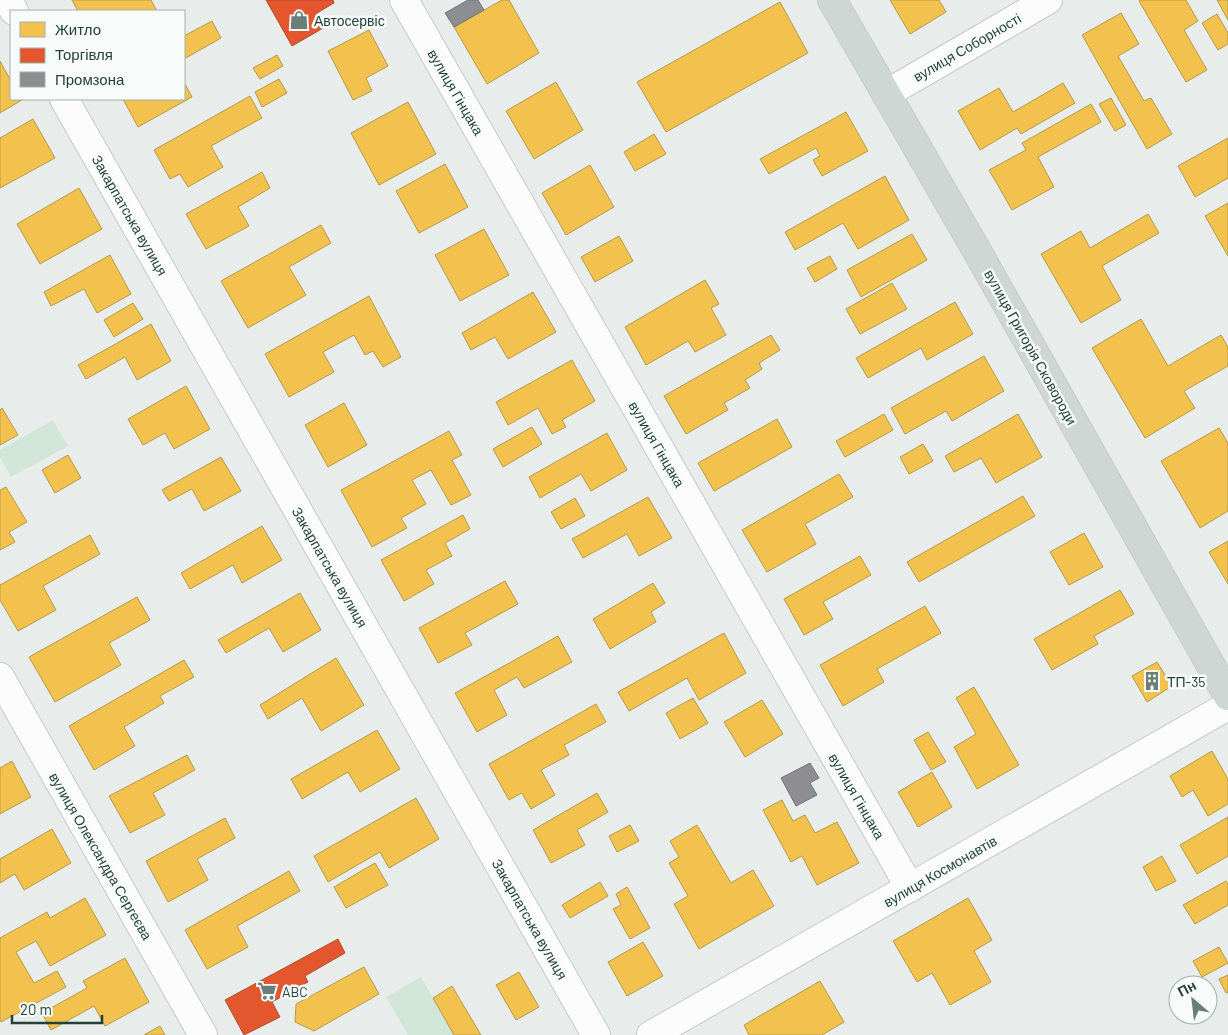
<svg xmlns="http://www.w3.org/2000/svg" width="1228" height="1035" font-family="Barlow,sans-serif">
  <rect width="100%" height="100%" fill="#e8edeb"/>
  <path fill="#d1e6d8" d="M 53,420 L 68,446 L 11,477 L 0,457 L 0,450 Z
    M 421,977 L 454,1035 L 408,1035 L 386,997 Z"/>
  <path fill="#f2c14e" stroke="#b49b48" d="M 72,0 L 151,0 L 157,11 L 78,11 Z
    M 502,0 L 509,0 L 539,53 L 487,84 L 454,27 Z
    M 890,0 L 939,0 L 946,12 L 910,34 Z
    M 1140,0 L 1186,0 L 1198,21 L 1184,30 L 1207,70 L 1186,82 L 1139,1 Z
    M 1217,0 L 1228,0 L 1228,20 Z
    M 780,2 L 808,53 L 666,132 L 637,82 Z
    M 1121,13 L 1139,44 L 1118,56 L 1144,101 L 1151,98 L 1172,134 L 1147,149 L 1082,35 Z
    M 1217,14 L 1228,33 L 1228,44 L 1218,50 L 1202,23 Z
    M 212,21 L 221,38 L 184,59 L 184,36 Z
    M 369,30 L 388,66 L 366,78 L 372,91 L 353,100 L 328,51 Z
    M 277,55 L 283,66 L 260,79 L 253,68 Z
    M 0,61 L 11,81 L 11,99 L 21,99 L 22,100 L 0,113 Z
    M 279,79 L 287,93 L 262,107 L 255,92 Z
    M 184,82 L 192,97 L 138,127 L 123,99 L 184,99 Z
    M 556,82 L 583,130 L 534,159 L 506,111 Z
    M 1063,83 L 1075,103 L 1021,134 L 1017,128 L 980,150 L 958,111 L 999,88 L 1013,112 Z
    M 250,96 L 262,118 L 211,146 L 223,167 L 188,187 L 180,174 L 170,179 L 154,150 Z
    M 1111,98 L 1126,125 L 1115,131 L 1099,104 Z
    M 408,102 L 436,154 L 379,185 L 351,133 Z
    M 1091,104 L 1101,122 L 1038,157 L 1054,187 L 1012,210 L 989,170 L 1026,150 L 1022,143 Z
    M 846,112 L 868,151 L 822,176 L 813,160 L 820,156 L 816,148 L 769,174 L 760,159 Z
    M 33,119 L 55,158 L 0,188 L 0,138 Z
    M 654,134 L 666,154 L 635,171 L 624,152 Z
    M 1228,138 L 1228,178 L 1195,197 L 1178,166 Z
    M 445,164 L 468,207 L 419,233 L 396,191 Z
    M 590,165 L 614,207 L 566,235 L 542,193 Z
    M 262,172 L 270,188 L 238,207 L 249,226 L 206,249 L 186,214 Z
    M 885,176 L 909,220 L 858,249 L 843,223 L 795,250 L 785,232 Z
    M 79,188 L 102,229 L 40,264 L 17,224 Z
    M 1228,203 L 1228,256 L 1205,216 Z
    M 1148,214 L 1159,233 L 1102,266 L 1121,300 L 1081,323 L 1041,254 L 1081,231 L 1090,248 Z
    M 321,225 L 331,243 L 289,267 L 306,295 L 248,328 L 221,281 Z
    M 484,229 L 509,275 L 460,301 L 435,255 Z
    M 912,234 L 927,260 L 861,297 L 847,270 Z
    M 619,236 L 633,261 L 595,282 L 581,257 Z
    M 110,255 L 131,294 L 97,313 L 84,289 L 51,306 L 44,292 Z
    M 830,256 L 837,269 L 815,282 L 807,268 Z
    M 705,280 L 719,304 L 711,308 L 726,335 L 695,352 L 688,341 L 646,365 L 625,327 Z
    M 892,283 L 907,309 L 860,334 L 846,309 Z
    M 533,292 L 556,332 L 508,359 L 495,337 L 471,350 L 462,333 Z
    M 369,296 L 401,357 L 383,367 L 373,351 L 365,355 L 354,335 L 323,352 L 334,372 L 289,397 L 265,354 Z
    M 955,302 L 973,334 L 927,360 L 921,348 L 868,378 L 856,358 Z
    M 133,303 L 143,319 L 114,337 L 104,320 Z
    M 1141,319 L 1168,366 L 1221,335 L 1228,347 L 1228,366 L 1184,391 L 1195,408 L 1145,438 L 1092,348 Z
    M 151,324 L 171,361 L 137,380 L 125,357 L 86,379 L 78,365 Z
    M 771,335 L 780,350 L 759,363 L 762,369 L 745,380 L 750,388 L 724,403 L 728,410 L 686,434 L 664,396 Z
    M 984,356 L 1004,391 L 952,421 L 946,411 L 905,434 L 891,408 Z
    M 572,360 L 595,401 L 562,420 L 566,427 L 552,434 L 538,408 L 508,425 L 496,402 Z
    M 186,386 L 210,429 L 174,449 L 165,433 L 143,445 L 128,419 Z
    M 344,403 L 367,445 L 328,467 L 305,425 Z
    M 2,408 L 18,435 L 0,445 L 0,410 Z
    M 884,414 L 893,430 L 845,457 L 836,441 Z
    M 1018,414 L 1042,457 L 996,483 L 981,458 L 954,472 L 945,456 Z
    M 777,419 L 792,447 L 714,491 L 698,463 Z
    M 532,427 L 542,444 L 503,467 L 493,449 Z
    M 1219,428 L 1228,443 L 1228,511 L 1200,528 L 1161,461 Z
    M 449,431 L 462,455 L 452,460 L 471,495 L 451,505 L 431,470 L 412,480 L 426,504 L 401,518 L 407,528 L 372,547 L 341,490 Z
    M 607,433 L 627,470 L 591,491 L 581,474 L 540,498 L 529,477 Z
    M 923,444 L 933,461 L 909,474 L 900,457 Z
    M 68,455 L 81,478 L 55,493 L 42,470 Z
    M 221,457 L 241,491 L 204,511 L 192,489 L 169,501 L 162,490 Z
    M 839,474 L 853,497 L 805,524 L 816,544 L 767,572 L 742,530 Z
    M 6,487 L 27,522 L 9,532 L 15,542 L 0,550 L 0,490 Z
    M 1023,496 L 1035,516 L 919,582 L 907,562 Z
    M 648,497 L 672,538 L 639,556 L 627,534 L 583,558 L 572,539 Z
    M 575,498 L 585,516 L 561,529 L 551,512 Z
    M 463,515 L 470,529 L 445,543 L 452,556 L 426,570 L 434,584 L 404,601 L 381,560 Z
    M 262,526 L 282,560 L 242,583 L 233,565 L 190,589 L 181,573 Z
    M 1084,533 L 1103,567 L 1069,585 L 1050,552 Z
    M 90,535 L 100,554 L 43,586 L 56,610 L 18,631 L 0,600 L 0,585 Z
    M 1228,541 L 1228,584 L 1209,552 Z
    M 860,556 L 871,575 L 823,602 L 833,619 L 804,635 L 784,599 Z
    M 505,581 L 518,604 L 465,633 L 472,645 L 438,663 L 419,628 Z
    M 653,583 L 665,603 L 651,612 L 656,622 L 610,649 L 593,619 Z
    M 1120,590 L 1134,614 L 1094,636 L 1098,644 L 1052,670 L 1034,639 Z
    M 300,593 L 321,630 L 283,652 L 269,628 L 226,653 L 218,640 Z
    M 137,597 L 150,620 L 109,643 L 121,665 L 55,702 L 29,657 Z
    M 925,606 L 941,633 L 877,669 L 884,682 L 843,706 L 820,665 Z
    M 724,633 L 746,673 L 699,700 L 687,678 L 629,711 L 618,692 Z
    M 558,636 L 572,662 L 524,688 L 517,677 L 494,690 L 507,715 L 477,732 L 455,693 Z
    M 336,658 L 364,705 L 321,731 L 302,698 L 268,719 L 260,705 Z
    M 184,660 L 194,677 L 160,696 L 164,703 L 124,727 L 135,746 L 94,770 L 69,726 Z
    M 1157,662 L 1172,686 L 1147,702 L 1132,676 Z
    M 974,687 L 1019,765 L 977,789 L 954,747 L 976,734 L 956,698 Z
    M 693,698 L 708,723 L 680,739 L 666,713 Z
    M 762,700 L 783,734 L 745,757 L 724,722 Z
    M 596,704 L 606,722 L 564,745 L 569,755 L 541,770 L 555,795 L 531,809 L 522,793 L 509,800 L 489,764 Z
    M 377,730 L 400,769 L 360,792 L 348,772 L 302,799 L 291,779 Z
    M 928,732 L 946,762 L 931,770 L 914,740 Z
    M 1212,751 L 1228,779 L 1228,804 L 1208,816 L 1193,790 L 1182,797 L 1170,776 Z
    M 187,755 L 195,770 L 153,793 L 165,815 L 130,833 L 109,796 Z
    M 12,761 L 31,797 L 0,814 L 0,768 Z
    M 932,772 L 952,807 L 918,827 L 898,792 Z
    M 597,793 L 608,812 L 577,830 L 585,845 L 551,863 L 533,830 Z
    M 416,798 L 439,839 L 389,868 L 380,852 L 328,882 L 314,856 Z
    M 782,800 L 793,821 L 805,815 L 815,833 L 837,822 L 859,863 L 817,885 L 802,856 L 791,862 L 763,810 Z
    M 1228,817 L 1228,856 L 1197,874 L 1180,845 Z
    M 225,818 L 235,838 L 197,859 L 208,880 L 168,902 L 146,861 Z
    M 630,825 L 639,841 L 617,852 L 609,836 Z
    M 697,825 L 731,883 L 753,870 L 774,906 L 699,949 L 674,904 L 688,896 L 669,863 L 679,857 L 670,841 Z
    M 52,829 L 71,863 L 24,890 L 15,874 L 0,883 L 0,859 Z
    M 1162,856 L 1176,881 L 1156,891 L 1143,867 Z
    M 375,863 L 388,885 L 346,908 L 334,887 Z
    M 289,871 L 300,891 L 237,926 L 248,947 L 207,969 L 185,930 Z
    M 1226,881 L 1228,884 L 1228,905 L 1195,924 L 1183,905 Z
    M 600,882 L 608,896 L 570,918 L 562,905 Z
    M 627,887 L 650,928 L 630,939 L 613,909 L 621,905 L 616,894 Z
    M 85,898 L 106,935 L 50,966 L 36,941 L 16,952 L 34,983 L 57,971 L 66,987 L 1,1022 L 0,1020 L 0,938 L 47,912 L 50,918 Z
    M 968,898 L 992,940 L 974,951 L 991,982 L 950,1005 L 932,973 L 917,982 L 893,941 Z
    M 643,942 L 663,976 L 627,996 L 608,962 Z
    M 1219,947 L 1228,963 L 1202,977 L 1193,961 Z
    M 125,958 L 149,1002 L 105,1026 L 94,1006 L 51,1030 L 42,1013 L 87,988 L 83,981 Z
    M 364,967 L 379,994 L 314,1031 L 295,1022 L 296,1004 Z
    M 519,972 L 539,1007 L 516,1020 L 496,985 Z
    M 1228,975 L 1228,992 L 1226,993 L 1219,979 Z
    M 820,981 L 844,1022 L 822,1035 L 749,1035 L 744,1025 Z
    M 452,986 L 481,1035 L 454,1035 L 433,998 Z
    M 160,1026 L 165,1035 L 144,1035 Z"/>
  <path fill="#e4572e" stroke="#aa5132" d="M 266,0 L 333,0 L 334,3 L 317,13 L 325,27 L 292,46 Z
    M 338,939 L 345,953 L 305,976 L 308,982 L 272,1002 L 280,1017 L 244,1035 L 225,1000 Z"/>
  <path fill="#8d8d92" stroke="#6e7678" d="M 468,0 L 478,0 L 484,10 L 454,27 L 445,13 Z
    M 810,763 L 819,778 L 810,783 L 817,795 L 796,806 L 781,778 Z"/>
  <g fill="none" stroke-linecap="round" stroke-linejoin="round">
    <g stroke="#c5cac8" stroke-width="30">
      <path id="minor" d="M 8,0 L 14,11
        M 404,0 L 910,888
        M 886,94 L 1048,0
        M 64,99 L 596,1035
        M 0,677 L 203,1035
        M 651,1035 L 1228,706"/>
    </g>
    <g stroke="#c3ccc9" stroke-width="30">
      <path id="major" d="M 832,0 L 977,251 L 1228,696"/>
    </g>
    <use href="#minor" stroke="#fcfcfc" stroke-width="28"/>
    <use href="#major" stroke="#cfd7d5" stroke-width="28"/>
  </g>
  <defs>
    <g id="shop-bare" transform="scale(1.5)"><path d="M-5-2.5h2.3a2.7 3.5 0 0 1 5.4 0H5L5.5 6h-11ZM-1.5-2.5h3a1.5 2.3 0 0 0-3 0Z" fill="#697e78" stroke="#f7fbf9" stroke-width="2.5" paint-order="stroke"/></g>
    <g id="building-bare" transform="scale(1.5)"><path d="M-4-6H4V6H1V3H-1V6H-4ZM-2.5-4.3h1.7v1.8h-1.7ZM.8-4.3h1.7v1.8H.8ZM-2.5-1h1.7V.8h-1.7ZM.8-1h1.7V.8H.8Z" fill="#697e78" stroke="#f7fbf9" stroke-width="2.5" paint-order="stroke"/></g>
    <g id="supermarket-bare" transform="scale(1.5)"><path d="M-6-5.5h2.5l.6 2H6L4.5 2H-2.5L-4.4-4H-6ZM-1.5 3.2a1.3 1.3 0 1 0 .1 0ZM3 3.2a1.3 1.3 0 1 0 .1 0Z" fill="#697e78" stroke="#f7fbf9" stroke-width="2.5" paint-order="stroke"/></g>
  </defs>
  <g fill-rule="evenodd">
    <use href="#shop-bare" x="299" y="20"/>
    <use href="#building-bare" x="1152" y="681"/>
    <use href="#supermarket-bare" x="267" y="991"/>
  </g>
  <g text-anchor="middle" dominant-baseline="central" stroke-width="5" stroke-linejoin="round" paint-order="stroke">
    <g font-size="14" fill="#24423a" stroke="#f7fbf9" text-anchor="start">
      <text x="314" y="20">Автосервіс</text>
      <text x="1167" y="681">ТП-35</text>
      <text x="282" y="991">ABC</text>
    </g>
    <g font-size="14" fill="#24423a" stroke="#f7fbf9">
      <text transform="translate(967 47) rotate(-30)">вулиця Соборності</text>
      <text transform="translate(456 92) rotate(60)">вулиця Гінцака</text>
      <text transform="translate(130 215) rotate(60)">Закарпатська вулиця</text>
      <text transform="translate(1031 347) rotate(61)">вулиця Григорія Сковороди</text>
      <text transform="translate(657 444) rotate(60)">вулиця Гінцака</text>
      <text transform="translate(330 567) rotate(60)">Закарпатська вулиця</text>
      <text transform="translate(857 796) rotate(60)">вулиця Гінцака</text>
      <text transform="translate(101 856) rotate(60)">вулиця Олександра Сергеєва</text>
      <text transform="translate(940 871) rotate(-30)">вулиця Космонавтів</text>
      <text transform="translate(530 919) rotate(60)">Закарпатська вулиця</text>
    </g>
  </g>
  <rect x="10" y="10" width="175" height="90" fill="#f7fbf9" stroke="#a3b1ad"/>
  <rect x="20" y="22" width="25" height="15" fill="#f2c14e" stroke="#a3b1ad"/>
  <text x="55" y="35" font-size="15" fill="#24423a">Житло</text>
  <rect x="20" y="48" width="25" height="15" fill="#e4572e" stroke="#a3b1ad"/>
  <text x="55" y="60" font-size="15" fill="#24423a">Торгівля</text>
  <rect x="20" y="72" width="25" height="15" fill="#8d8d92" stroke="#a3b1ad"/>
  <text x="55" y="85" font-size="15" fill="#24423a">Промзона</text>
  <g transform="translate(1193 1000) rotate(332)"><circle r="24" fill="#f7fbf9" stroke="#a3b1ad"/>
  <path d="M0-4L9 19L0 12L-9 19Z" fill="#697e78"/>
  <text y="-8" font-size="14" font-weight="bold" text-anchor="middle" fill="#24423a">Пн</text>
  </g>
  <path d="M12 1015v8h90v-8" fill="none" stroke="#24423a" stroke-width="2.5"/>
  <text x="20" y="1015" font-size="15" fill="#24423a" stroke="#f7fbf9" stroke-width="4" paint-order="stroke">20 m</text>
</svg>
